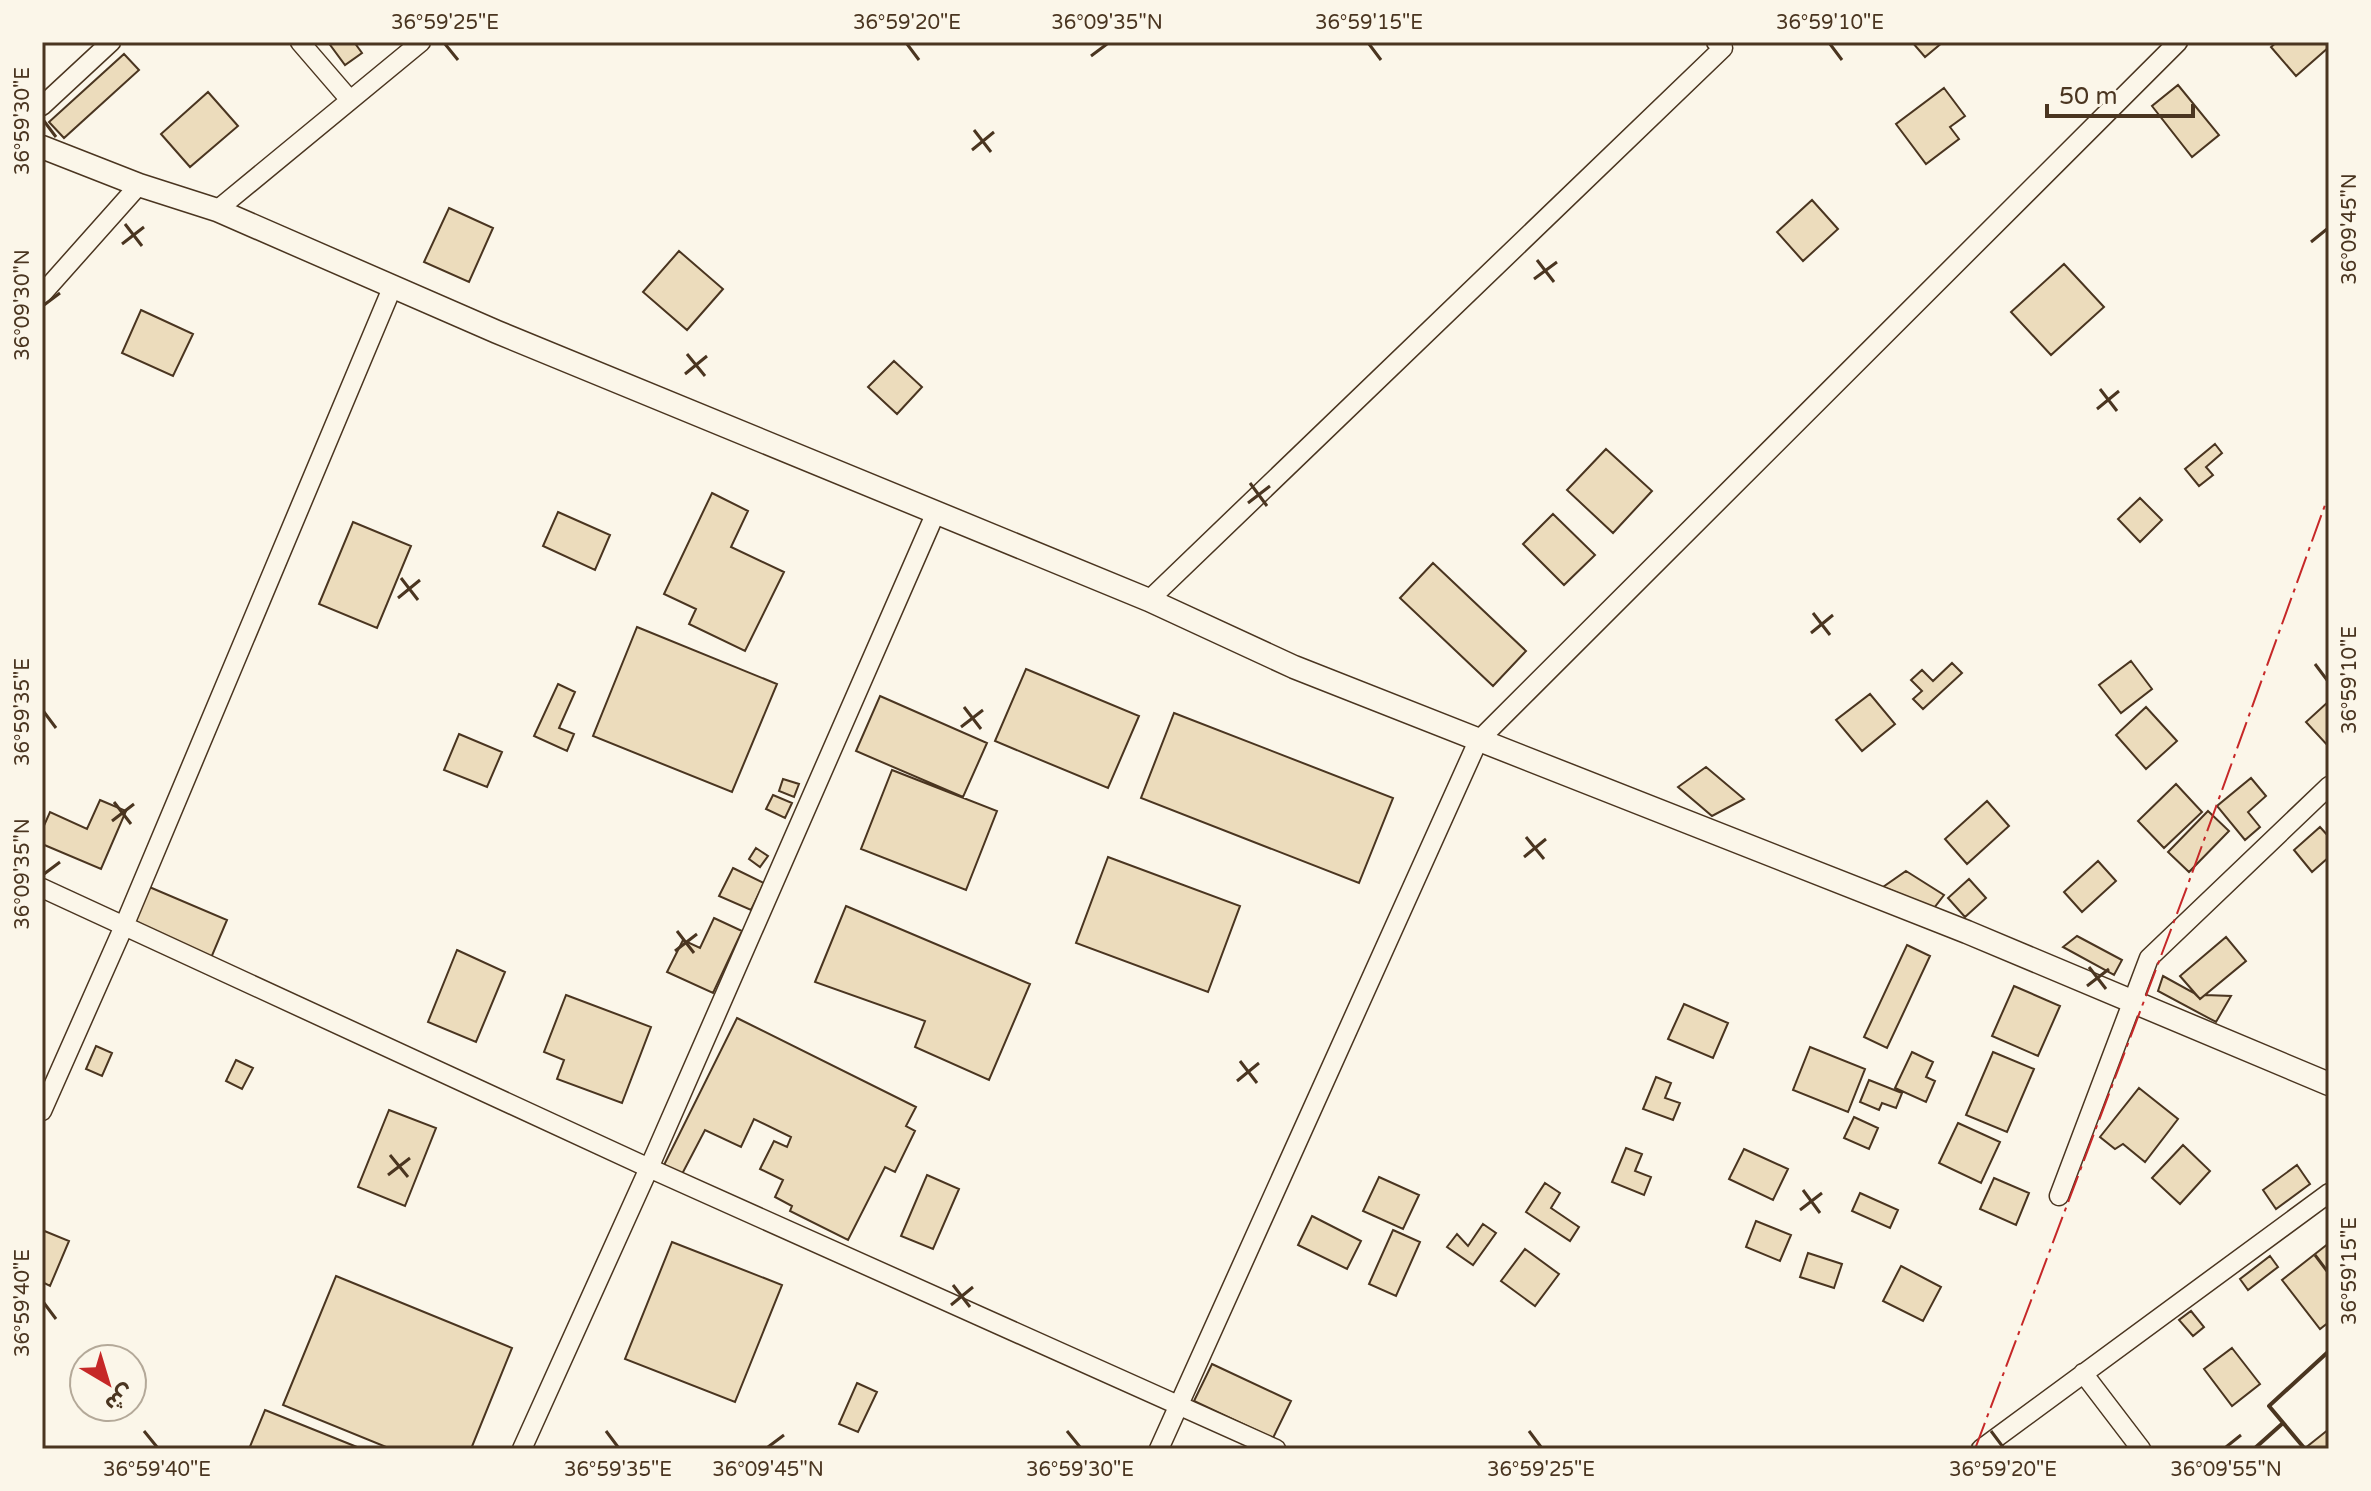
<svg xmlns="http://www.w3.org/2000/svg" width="2371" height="1491" font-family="'Varela Round','Noto Sans Arabic',sans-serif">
  <rect width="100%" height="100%" fill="#fbf6e9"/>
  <path fill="#ecdcbc" stroke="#4a3520" stroke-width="2" d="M 328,42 L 354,42 L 362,53 L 345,65 Z
    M 1912,42 L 1943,42 L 1925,57 Z
    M 2277,42 L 2329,42 L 2329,47 L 2296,76 L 2271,47 Z
    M 124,54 L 139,70 L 64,138 L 49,122 Z
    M 2178,85 L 2219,135 L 2192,157 L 2152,106 Z
    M 1944,88 L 1965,116 L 1950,127 L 1959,139 L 1926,164 L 1896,124 Z
    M 208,92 L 238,126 L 190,167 L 161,134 Z
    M 1812,200 L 1838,229 L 1803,261 L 1777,232 Z
    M 449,208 L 493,228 L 469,282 L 424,262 Z
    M 679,251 L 723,289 L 687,330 L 643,292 Z
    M 2064,264 L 2104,307 L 2051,355 L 2011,312 Z
    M 141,310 L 193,334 L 173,376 L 122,353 Z
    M 894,361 L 922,387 L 897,414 L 868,387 Z
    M 2215,444 L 2222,453 L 2206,467 L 2213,475 L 2199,486 L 2185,469 Z
    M 1606,449 L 1652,491 L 1613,533 L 1567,490 Z
    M 712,493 L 748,511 L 731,547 L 784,572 L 745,651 L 689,624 L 696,609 L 664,594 Z
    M 2140,498 L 2162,520 L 2140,542 L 2118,519 Z
    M 558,512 L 610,535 L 595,570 L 543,546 Z
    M 1553,514 L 1595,555 L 1564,585 L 1523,544 Z
    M 353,522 L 411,546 L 377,628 L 319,604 Z
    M 1433,563 L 1526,651 L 1493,686 L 1400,598 Z
    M 637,627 L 777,684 L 732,792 L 593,736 Z
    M 2131,661 L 2152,689 L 2121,713 L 2099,685 Z
    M 1952,663 L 1962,673 L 1923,709 L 1913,699 L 1922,691 L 1911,680 L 1922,670 L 1933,681 Z
    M 1026,669 L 1139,716 L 1108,788 L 995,741 Z
    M 558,684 L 575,692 L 559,728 L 574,734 L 567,751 L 534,736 Z
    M 1870,694 L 1895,724 L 1862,751 L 1836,720 Z
    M 880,696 L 987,743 L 963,797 L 856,751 Z
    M 2329,701 L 2329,747 L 2306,722 Z
    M 2146,707 L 2177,741 L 2146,769 L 2116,735 Z
    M 1174,713 L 1393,798 L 1359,883 L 1141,798 Z
    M 459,734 L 502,752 L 487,787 L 444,770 Z
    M 1706,767 L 1744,799 L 1712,816 L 1678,787 Z
    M 892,770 L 997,811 L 966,890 L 861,849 Z
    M 2251,778 L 2266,796 L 2248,812 L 2260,827 L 2245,840 L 2217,806 Z
    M 783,779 L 799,784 L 794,797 L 779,791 Z
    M 2176,784 L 2202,812 L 2164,848 L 2138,821 Z
    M 773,795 L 792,803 L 785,818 L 766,809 Z
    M 100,800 L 126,811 L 101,869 L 42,844 L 42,830 L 50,812 L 87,829 Z
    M 1987,801 L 2009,826 L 1967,864 L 1945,839 Z
    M 2208,811 L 2229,831 L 2189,872 L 2168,852 Z
    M 2320,827 L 2329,837 L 2329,857 L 2312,872 L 2294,850 Z
    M 756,848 L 768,856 L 760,867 L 749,859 Z
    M 1108,857 L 1240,906 L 1208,992 L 1076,943 Z
    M 2098,861 L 2116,881 L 2082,912 L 2064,892 Z
    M 733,868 L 764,883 L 751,910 L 719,896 Z
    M 1906,871 L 1944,895 L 1934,908 L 1883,887 Z
    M 1969,879 L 1986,898 L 1965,917 L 1948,898 Z
    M 147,886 L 227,920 L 211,958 L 131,924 Z
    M 846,906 L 1030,984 L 989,1080 L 915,1047 L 925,1021 L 815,982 Z
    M 714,918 L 742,931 L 713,993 L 667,972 L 683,940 L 700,948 Z
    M 2077,936 L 2122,960 L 2114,975 L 2063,947 Z
    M 2226,937 L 2246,961 L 2200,999 L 2180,976 Z
    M 1907,945 L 1930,956 L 1887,1048 L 1864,1037 Z
    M 457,950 L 505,972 L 476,1042 L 428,1022 Z
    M 2163,976 L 2194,993 L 2200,999 L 2205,995 L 2231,996 L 2216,1022 L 2158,991 Z
    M 2014,986 L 2060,1006 L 2038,1056 L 1992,1036 Z
    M 566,995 L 651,1027 L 622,1103 L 557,1079 L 564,1060 L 544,1052 Z
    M 1684,1004 L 1728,1023 L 1713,1058 L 1668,1039 Z
    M 737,1018 L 916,1107 L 906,1126 L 915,1131 L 895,1172 L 885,1167 L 848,1240 L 790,1211 L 792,1206 L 775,1197 L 783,1180 L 760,1169 L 774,1141 L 787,1147 L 791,1137 L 754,1119 L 741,1147 L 705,1130 L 681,1176 L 663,1167 Z
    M 96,1046 L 112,1053 L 102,1076 L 86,1069 Z
    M 1810,1047 L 1865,1069 L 1848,1112 L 1793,1090 Z
    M 1912,1052 L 1933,1062 L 1926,1077 L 1935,1081 L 1926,1102 L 1895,1088 Z
    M 1993,1052 L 2034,1069 L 2007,1132 L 1966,1115 Z
    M 236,1060 L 253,1068 L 242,1089 L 226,1081 Z
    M 1656,1077 L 1671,1083 L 1665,1098 L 1680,1103 L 1673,1120 L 1643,1109 Z
    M 1869,1080 L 1902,1093 L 1896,1108 L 1882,1103 L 1879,1110 L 1860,1102 Z
    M 2139,1088 L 2178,1119 L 2145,1162 L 2123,1144 L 2115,1149 L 2100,1137 Z
    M 389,1110 L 436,1128 L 405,1206 L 358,1187 Z
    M 1854,1117 L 1878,1128 L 1869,1149 L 1844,1138 Z
    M 1958,1123 L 2000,1142 L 1981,1183 L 1939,1163 Z
    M 2183,1145 L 2210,1171 L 2180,1204 L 2152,1178 Z
    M 1626,1148 L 1642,1154 L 1635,1171 L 1651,1177 L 1644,1195 L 1612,1182 Z
    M 1744,1149 L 1788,1169 L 1773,1200 L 1729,1179 Z
    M 2297,1165 L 2310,1184 L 2276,1209 L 2263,1190 Z
    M 927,1175 L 959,1189 L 933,1249 L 901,1236 Z
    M 1379,1177 L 1419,1195 L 1403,1229 L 1363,1211 Z
    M 1994,1178 L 2029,1193 L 2016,1225 L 1980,1209 Z
    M 1545,1183 L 1560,1193 L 1551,1208 L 1579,1227 L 1570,1241 L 1526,1212 Z
    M 1860,1193 L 1898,1210 L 1890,1228 L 1852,1211 Z
    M 1312,1216 L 1361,1241 L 1347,1269 L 1298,1245 Z
    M 1756,1221 L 1791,1235 L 1780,1261 L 1746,1247 Z
    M 1483,1224 L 1496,1233 L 1473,1265 L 1447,1247 L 1457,1234 L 1468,1246 Z
    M 42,1230 L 69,1241 L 50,1286 L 42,1282 Z
    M 1393,1230 L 1420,1242 L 1396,1296 L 1369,1284 Z
    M 672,1242 L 782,1285 L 735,1402 L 625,1359 Z
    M 2329,1243 L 2329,1322 L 2320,1329 L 2282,1280 Z
    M 1525,1249 L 1559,1274 L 1535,1306 L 1501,1281 Z
    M 1808,1253 L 1842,1264 L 1834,1288 L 1800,1277 Z
    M 2270,1256 L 2278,1267 L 2248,1290 L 2240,1279 Z
    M 1901,1266 L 1941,1287 L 1923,1321 L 1883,1301 Z
    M 336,1276 L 512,1348 L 471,1449 L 391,1449 L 283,1405 Z
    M 2191,1311 L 2204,1327 L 2193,1336 L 2179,1320 Z
    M 2232,1348 L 2260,1384 L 2232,1406 L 2204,1369 Z
    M 1212,1364 L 1291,1401 L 1273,1438 L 1194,1401 Z
    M 857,1383 L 877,1392 L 858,1432 L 839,1424 Z
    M 265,1410 L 362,1449 L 249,1449 Z
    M 2329,1429 L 2329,1449 L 2304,1449 Z"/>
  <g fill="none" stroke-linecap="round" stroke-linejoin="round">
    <g stroke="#4a3520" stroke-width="21">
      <path id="minor" d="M 300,42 L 350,100
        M 42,106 L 111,42
        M 217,210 L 421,42
        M 42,294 L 139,185
        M 1149,600 L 1723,48 L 1716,42
        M 42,888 L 649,1168 L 1276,1449
        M 42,1111 L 124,926 L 392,288
        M 2059,1196 L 2149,958 L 2329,786
        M 2083,1373 L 2141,1449
        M 522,1449 L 649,1168 L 936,512
        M 1159,1449 L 1478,741 L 2178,42
        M 1981,1449 L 2329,1193"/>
    </g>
    <g stroke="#4a3520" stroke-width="25">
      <path id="tertiary" d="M 42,147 L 139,185 L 217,210 L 497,332 L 1149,600 L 1294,667 L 1967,932 L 2329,1084"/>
    </g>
    <use href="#minor" stroke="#fbf6e9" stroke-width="18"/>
    <use href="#tertiary" stroke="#fbf6e9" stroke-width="22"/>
    <path stroke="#4a3520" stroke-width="4" d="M 2254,1449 L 2283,1423
      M 2305,1449 L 2269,1406 L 2329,1351"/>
    <path stroke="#c62828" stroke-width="2" stroke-dasharray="28 6 4 6" stroke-linecap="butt" d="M 1975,1449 L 2187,887 L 2329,494"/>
  </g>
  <path fill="none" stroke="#4a3520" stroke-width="3" d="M 445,44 L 458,60M 907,44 L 919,60M 1369,44 L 1381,60M 1830,44 L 1842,60M 1091,56 L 1107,44M 44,121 L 56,137M 974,130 L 991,152M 972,150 L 994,132M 125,224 L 142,246M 2311,242 L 2327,229M 122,244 L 144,227M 1537,260 L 1554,282M 1534,279 L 1557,262M 44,305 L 60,293M 687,354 L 705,376M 685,374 L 707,356M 2100,389 L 2117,411M 2097,409 L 2119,391M 1250,483 L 1267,506M 1248,503 L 1270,486M 401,578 L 418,600M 398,598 L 420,580M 1813,613 L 1830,635M 1811,633 L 1833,615M 2315,664 L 2327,680M 964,707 L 981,729M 44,712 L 56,728M 961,727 L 983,710M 114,802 L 131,824M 112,821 L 134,804M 1526,837 L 1544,859M 1524,857 L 1546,839M 44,874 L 60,862M 677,931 L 694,953M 675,951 L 697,934M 2089,967 L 2106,989M 2087,986 L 2109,969M 1240,1061 L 1257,1083M 1237,1081 L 1259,1063M 390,1155 L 408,1177M 388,1175 L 410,1158M 1803,1190 L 1820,1213M 1800,1210 L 1822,1193M 2315,1255 L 2327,1271M 953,1285 L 970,1307M 44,1303 L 56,1319M 951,1305 L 973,1287M 144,1431 L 157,1447M 606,1431 L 618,1447M 1067,1431 L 1080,1447M 1529,1431 L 1541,1447M 1991,1431 L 2003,1447M 768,1447 L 784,1435M 2226,1447 L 2241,1435"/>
  <rect width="2371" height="1491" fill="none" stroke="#fbf6e9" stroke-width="88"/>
  <g transform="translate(108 1383) rotate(142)"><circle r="38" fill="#fbf6e9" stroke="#b4a999" stroke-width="2"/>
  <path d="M0-6L14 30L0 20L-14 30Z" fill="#c62828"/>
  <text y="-12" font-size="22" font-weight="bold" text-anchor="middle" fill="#4a3520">ش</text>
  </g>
  <path d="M2047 104v12h146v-12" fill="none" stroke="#4a3520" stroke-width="4"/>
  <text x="2059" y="104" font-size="24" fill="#4a3520" stroke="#fbf6e9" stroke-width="6" paint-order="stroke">50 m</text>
  <rect x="44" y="44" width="2283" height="1403" fill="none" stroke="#4a3520" stroke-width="3"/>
  <g font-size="20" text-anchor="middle" fill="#4a3520">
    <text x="445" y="29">36°59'25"E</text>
    <text x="907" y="29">36°59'20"E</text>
    <text x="1107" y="29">36°09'35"N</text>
    <text x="1369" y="29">36°59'15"E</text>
    <text x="1830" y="29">36°59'10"E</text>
    <text transform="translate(22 121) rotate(-90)" y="7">36°59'30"E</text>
    <text transform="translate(2349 229) rotate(-90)" y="7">36°09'45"N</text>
    <text transform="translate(22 305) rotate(-90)" y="7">36°09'30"N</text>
    <text transform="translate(2349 680) rotate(-90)" y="7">36°59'10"E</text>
    <text transform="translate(22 712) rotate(-90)" y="7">36°59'35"E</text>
    <text transform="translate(22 874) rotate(-90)" y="7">36°09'35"N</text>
    <text transform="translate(2349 1271) rotate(-90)" y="7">36°59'15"E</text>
    <text transform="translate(22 1303) rotate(-90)" y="7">36°59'40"E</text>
    <text x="157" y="1476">36°59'40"E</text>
    <text x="618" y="1476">36°59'35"E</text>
    <text x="768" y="1476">36°09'45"N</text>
    <text x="1080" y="1476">36°59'30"E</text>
    <text x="1541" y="1476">36°59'25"E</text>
    <text x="2003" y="1476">36°59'20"E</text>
    <text x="2226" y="1476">36°09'55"N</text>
  </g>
</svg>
